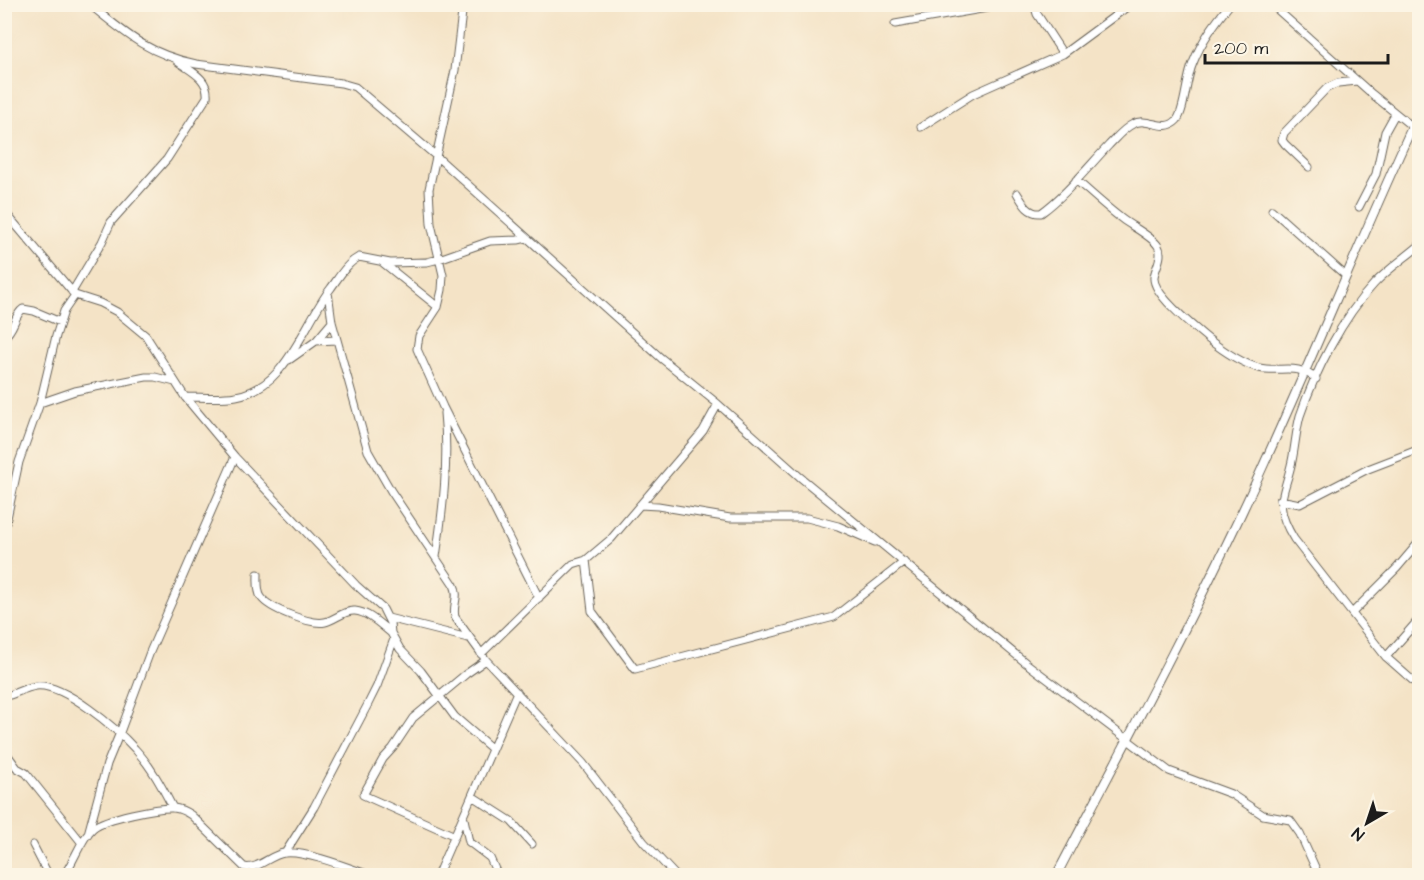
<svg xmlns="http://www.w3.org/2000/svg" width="1424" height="880" font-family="'Architects Daughter',sans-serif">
  <rect width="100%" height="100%" fill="#fcf5e5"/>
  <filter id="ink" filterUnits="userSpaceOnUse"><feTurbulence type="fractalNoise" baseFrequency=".0167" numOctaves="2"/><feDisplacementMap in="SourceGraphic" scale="12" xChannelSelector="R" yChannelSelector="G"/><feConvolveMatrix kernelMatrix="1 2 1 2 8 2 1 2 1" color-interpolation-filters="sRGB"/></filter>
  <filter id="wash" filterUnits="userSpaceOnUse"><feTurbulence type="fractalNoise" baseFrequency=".008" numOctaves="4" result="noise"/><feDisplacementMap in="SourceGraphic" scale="24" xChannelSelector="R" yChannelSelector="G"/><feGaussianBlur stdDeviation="1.35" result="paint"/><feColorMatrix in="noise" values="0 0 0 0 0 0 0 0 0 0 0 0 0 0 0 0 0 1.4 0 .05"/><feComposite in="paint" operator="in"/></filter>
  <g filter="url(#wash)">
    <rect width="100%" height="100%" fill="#f4e3c6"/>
  </g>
  <g filter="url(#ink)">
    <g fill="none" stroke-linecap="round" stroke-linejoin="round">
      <g stroke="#686258" stroke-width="9">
        <path id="minor" d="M 89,4 C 126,34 148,54 196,64 L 341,83 L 355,87 L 436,156 L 661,358 L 718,404 L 800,477 L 1026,663 L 1169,771 L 1231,794 L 1263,815 L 1290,820 L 1300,834 L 1319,876
          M 463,4 L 455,70 L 429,189 L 431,224 L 443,275 L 442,290 L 438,307 L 419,336 L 417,349 L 443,407 L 539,598
          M 1034,4 L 1037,14 L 1063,54
          M 1271,4 L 1372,94 L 1420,133
          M 895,24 L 1010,4
          M 921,127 L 973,94 L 1063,54 L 1131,4
          M 1309,167 L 1285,144 L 1282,140 L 1284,133 L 1327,88 L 1338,83 L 1357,81
          M 1076,180 C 1091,193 1106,207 1122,219 C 1131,226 1153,237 1158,246 C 1164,256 1155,268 1154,277 C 1152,294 1194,327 1207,338 C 1222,350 1241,363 1259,368 C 1281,373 1296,362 1316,379
          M 1017,193 C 1023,203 1028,214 1041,213 C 1065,196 1088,167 1109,145 C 1116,138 1124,128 1133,124 C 1148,116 1164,134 1177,120 C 1185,110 1186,78 1193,63 C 1202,40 1215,23 1230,4
          M 1359,207 L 1376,174 L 1385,132 L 1395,114
          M 1272,210 L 1346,276
          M 4,211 L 75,295 L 100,303 L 117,312 L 146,336 L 185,397 L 235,457 L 356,585 L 383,609 L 390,623 L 391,633 L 400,649 L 421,671 L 455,717 L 491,748
          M 1420,245 C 1405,258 1388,269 1374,284 C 1342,318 1315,372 1300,416 C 1296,431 1295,447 1292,461 C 1284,498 1272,503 1294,539 L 1386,657 L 1420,687
          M 382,262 L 438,307
          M 72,292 L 102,242 L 111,222 L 167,159 L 207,97 C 209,78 190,71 177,61
          M 328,292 L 332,322 L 368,451 L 391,491 L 454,585 C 460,597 452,605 455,617 L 486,660 L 583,763 L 644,842 L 676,876
          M 4,337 C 15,329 14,315 23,309 L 34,311 L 60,322
          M 316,341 L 337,340
          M 289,360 L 316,341 L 332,322
          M 185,397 C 202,397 220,399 236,396 C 288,387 303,324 331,288 C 339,277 347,263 359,257 L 390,263 L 427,262 L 439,259 L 490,241 L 518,240 L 527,238
          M 40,403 L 75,391 L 146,377 L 155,377 L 175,382
          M 1280,500 L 1300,504 L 1368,469 L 1420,449
          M 640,505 L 658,506 L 730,518 L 807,518 L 838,526 L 875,542
          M 4,532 L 19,462 L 40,403 L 56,336 L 64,311 L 75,295
          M 436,557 C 443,510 449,460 444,413
          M 586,560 L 592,611 L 635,669 L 834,617 L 904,562
          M 258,574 C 258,581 257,591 261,597 C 269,609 311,625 325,622 C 335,620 344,610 355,611 C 368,612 381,625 391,633
          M 1353,612 L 1397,568 L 1420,541
          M 388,618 L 468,638
          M 481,654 L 573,564 L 586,560 L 611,539 L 703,431 L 718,404
          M 1386,657 L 1420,618
          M 10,695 C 18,692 28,687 36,686 C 64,683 117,729 135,749 C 151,766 162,787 173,808
          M 4,750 L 17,768 L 26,773 L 82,843
          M 472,796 L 511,821 L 532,844
          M 464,819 L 469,842 L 490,858 L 498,876
          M 88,834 L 107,764 L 119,735 L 150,652 L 235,457
          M 455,836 L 363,795 L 383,759 L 393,748 L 413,718 L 466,674 L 486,660
          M 33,845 L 49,876
          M 285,853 L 314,807 L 367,706 L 377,686 L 394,639
          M 63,876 C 75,861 79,841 93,828 C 105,818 158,807 174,808 C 181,809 185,811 191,815 L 244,867 C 258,870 270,855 284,853 C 305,850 352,869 372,876
          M 437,876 L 517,692"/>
      </g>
      <g stroke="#686258" stroke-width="10">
        <path id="tertiary" d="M 1056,876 C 1119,755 1184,635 1242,512 C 1304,380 1358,243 1420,110"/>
      </g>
      <use href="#minor" stroke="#fff" stroke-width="7"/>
      <use href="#tertiary" stroke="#fff" stroke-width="8"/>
    </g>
  </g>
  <rect width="1424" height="880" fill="none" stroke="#fcf5e5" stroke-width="24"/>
  <g transform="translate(1367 823) rotate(219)" stroke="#fcf5e5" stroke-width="4.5" paint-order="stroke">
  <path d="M0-4.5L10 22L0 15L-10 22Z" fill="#1c1c1c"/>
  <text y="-9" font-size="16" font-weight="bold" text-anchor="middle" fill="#1c1c1c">N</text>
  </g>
  <path d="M1205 54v9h183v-9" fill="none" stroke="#1c1c1c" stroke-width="3"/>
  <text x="1214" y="54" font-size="18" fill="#1c1c1c" stroke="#fcf5e5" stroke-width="4.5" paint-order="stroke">200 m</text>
</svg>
